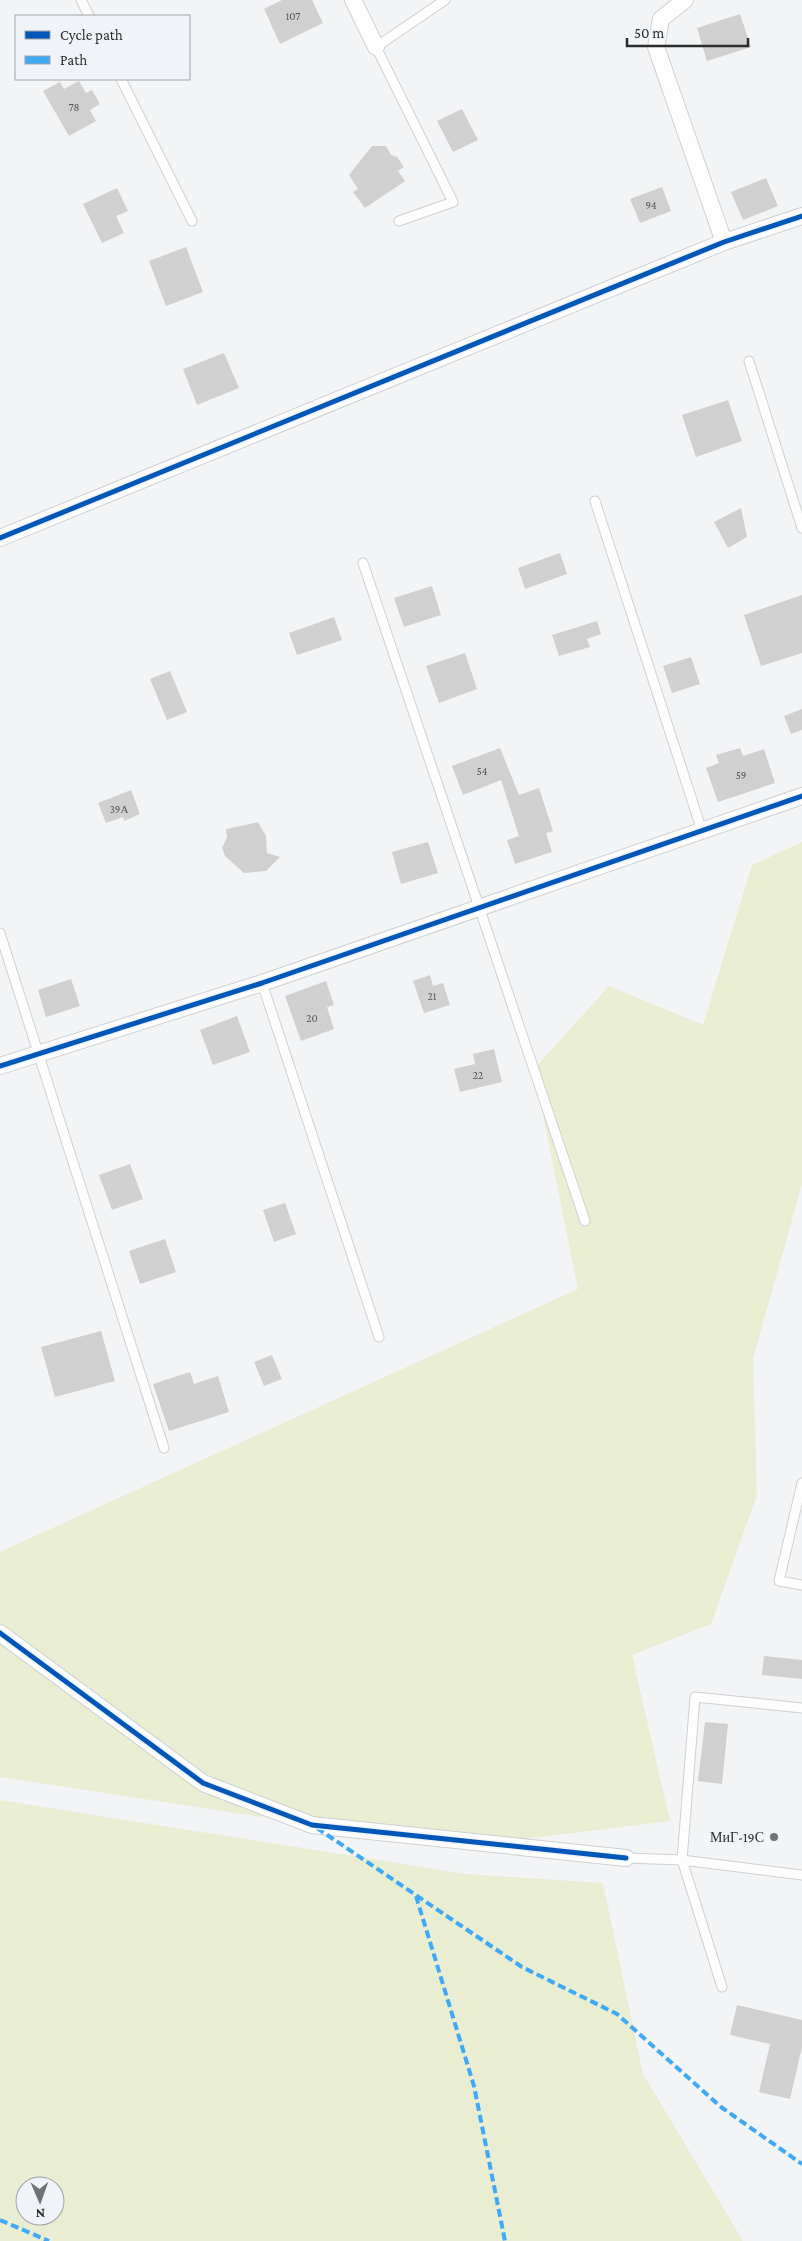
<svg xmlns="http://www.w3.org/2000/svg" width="802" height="2241" font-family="'Crimson Pro',serif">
  <rect width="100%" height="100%" fill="#f2f4f6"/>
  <path fill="#e9edd2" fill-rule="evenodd" d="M 802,842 L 802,1184 L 753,1359 L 757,1495 L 711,1624 L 632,1655 L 670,1821 L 460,1847 L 0,1777 L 0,1552 L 578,1289 L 534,1069 L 609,986 L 703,1025 L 752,865 Z
    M 0,1800 L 466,1874 L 603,1883 L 643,2074 L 743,2241 L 0,2241 ZM 25,2186 L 55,2186 L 55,2216 L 25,2216 Z"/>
  <path fill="#d0d0d1" d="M 282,0 L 312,0 L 323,23 L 280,44 L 264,9 Z
    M 740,14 L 751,47 L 707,61 L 697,28 Z
    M 79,81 L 86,93 L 92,90 L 100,104 L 90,110 L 96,121 L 69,136 L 43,91 L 60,82 L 64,89 Z
    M 462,109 L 478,140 L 453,152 L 437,121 Z
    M 372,146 L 386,146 L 391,155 L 397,157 L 404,167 L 398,171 L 405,181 L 365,208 L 353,192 L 358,189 L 349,175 Z
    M 766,178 L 778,206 L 743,220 L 731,192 Z
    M 662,187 L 671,211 L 640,223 L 630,199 Z
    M 117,188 L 128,211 L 116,216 L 124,233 L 102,243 L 83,204 Z
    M 186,247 L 203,292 L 166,306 L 149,261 Z
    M 224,353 L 239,388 L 197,405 L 183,369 Z
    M 728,400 L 742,441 L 696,457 L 682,415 Z
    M 741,508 L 747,537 L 728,548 L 714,522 Z
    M 560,553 L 567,574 L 525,589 L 518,568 Z
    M 432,586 L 441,615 L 404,627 L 394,598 Z
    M 802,595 L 802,653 L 761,666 L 744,615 Z
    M 334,617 L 342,640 L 297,655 L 289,633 Z
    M 597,621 L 601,634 L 587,639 L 590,647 L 559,656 L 552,635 Z
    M 465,653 L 477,689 L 439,703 L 426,666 Z
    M 691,657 L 700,684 L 672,693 L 663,666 Z
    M 170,671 L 187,712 L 167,720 L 150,679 Z
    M 802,709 L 802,730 L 791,734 L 784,716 Z
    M 500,748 L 519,795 L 539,788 L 553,831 L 546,833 L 552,852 L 515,864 L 507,840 L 519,836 L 501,780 L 463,795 L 452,766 Z
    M 740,748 L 743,756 L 764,749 L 775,783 L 718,802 L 706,768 L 719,763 L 716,755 Z
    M 131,790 L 140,814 L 124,821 L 123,817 L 106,823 L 98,803 Z
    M 258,822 L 266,836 L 267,853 L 280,857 L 266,871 L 244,873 L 225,856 L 222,848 L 227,837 L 226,829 Z
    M 428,842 L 438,873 L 401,884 L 392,852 Z
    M 430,975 L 433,986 L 443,983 L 450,1005 L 424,1013 L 413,981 Z
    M 71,979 L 80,1006 L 46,1017 L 38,990 Z
    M 326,981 L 334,1005 L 327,1007 L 334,1029 L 301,1041 L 285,996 Z
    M 237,1016 L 250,1052 L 213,1065 L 200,1030 Z
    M 494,1049 L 502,1082 L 460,1092 L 454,1069 L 475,1064 L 473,1054 Z
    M 130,1164 L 143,1199 L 112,1210 L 99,1175 Z
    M 285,1203 L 296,1234 L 274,1242 L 263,1210 Z
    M 165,1239 L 176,1272 L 140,1284 L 129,1251 Z
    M 101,1331 L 115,1381 L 55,1397 L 41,1347 Z
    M 272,1355 L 282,1379 L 264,1386 L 254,1362 Z
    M 190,1372 L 194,1384 L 218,1376 L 229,1412 L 169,1431 L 153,1384 Z
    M 764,1656 L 802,1660 L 802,1679 L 762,1675 Z
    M 705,1722 L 728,1724 L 722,1784 L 698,1781 Z
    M 737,2005 L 802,2020 L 802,2047 L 790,2099 L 759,2092 L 770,2044 L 730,2035 Z"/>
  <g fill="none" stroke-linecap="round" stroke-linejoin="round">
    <g stroke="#cfd0d1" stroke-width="11">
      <path id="lane" d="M 81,0 L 89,16
        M 121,79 L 192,221
        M 399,221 L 453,202 L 376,47 L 445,0
        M 749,361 L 802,528
        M 595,501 L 702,831
        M 363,563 L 585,1221
        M 0,933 L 164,1448
        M 262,983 L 379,1337
        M 802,1483 L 779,1581 L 802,1585
        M 626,1858 L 682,1860 L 695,1697 L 802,1708
        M 722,1987 L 682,1860 L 802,1875"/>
    </g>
    <g stroke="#cfd0d1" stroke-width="18">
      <path id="street" d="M 353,0 L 376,47
        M 685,0 L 661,19 L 656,47 L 724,242
        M 0,538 L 724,242 L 802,216
        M 0,1066 L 262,983 L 802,796
        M 0,1633 L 203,1783 L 312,1825 L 626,1858"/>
    </g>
    <use href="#lane" stroke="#fdfdfe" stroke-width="9"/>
    <use href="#street" stroke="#fdfdfe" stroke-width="16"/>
    <path stroke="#3fa9f5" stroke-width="4" stroke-dasharray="8 4" stroke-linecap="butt" d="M 317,1828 L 522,1967 L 617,2014 L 721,2107 L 802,2164
      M 416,1896 L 474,2086 L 505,2241
      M 0,2220 L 49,2241"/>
    <g stroke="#f0f3f8" stroke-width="8">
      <path id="cycleway" d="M 0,538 L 724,242 L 802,216
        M 0,1066 L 262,983 L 802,796
        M 0,1633 L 203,1783 L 312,1825 L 626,1858"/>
    </g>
    <use href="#cycleway" stroke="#0057b8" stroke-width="5"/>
  </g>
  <circle fill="#717274" stroke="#f0f3f8" stroke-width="2" cx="774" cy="1837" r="5"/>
  <g text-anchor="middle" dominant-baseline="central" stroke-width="5" stroke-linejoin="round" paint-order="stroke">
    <g font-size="11" fill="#545557">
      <text x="293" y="16">107</text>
      <text x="74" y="107">78</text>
      <text x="651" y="205">94</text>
      <text x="482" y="771">54</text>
      <text x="741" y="775">59</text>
      <text x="119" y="809">39А</text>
      <text x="432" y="996">21</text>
      <text x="312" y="1018">20</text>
      <text x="478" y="1075">22</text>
    </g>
    <g font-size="14" fill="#2b2c2e" stroke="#f0f3f8" text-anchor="end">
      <text x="764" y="1837">МиГ-19С</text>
    </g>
  </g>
  <rect x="15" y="15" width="175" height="65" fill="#f0f3f8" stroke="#a1a3a7"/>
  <rect x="25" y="31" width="25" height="8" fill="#0057b8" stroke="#a1a3a7"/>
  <text x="60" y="40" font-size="15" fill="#2b2c2e">Cycle path</text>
  <rect x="25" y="56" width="25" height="8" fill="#3fa9f5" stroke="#a1a3a7"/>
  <text x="60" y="65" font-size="15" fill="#2b2c2e">Path</text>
  <g transform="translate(40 2201) rotate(178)"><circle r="24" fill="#f0f3f8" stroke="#a1a3a7"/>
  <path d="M0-4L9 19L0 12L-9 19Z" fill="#717274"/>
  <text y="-8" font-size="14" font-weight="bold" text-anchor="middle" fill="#2b2c2e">N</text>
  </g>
  <path d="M627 38v8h121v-8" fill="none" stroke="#2b2c2e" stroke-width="2.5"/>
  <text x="634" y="38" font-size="15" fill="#2b2c2e" stroke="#f0f3f8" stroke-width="4" paint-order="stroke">50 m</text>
</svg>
